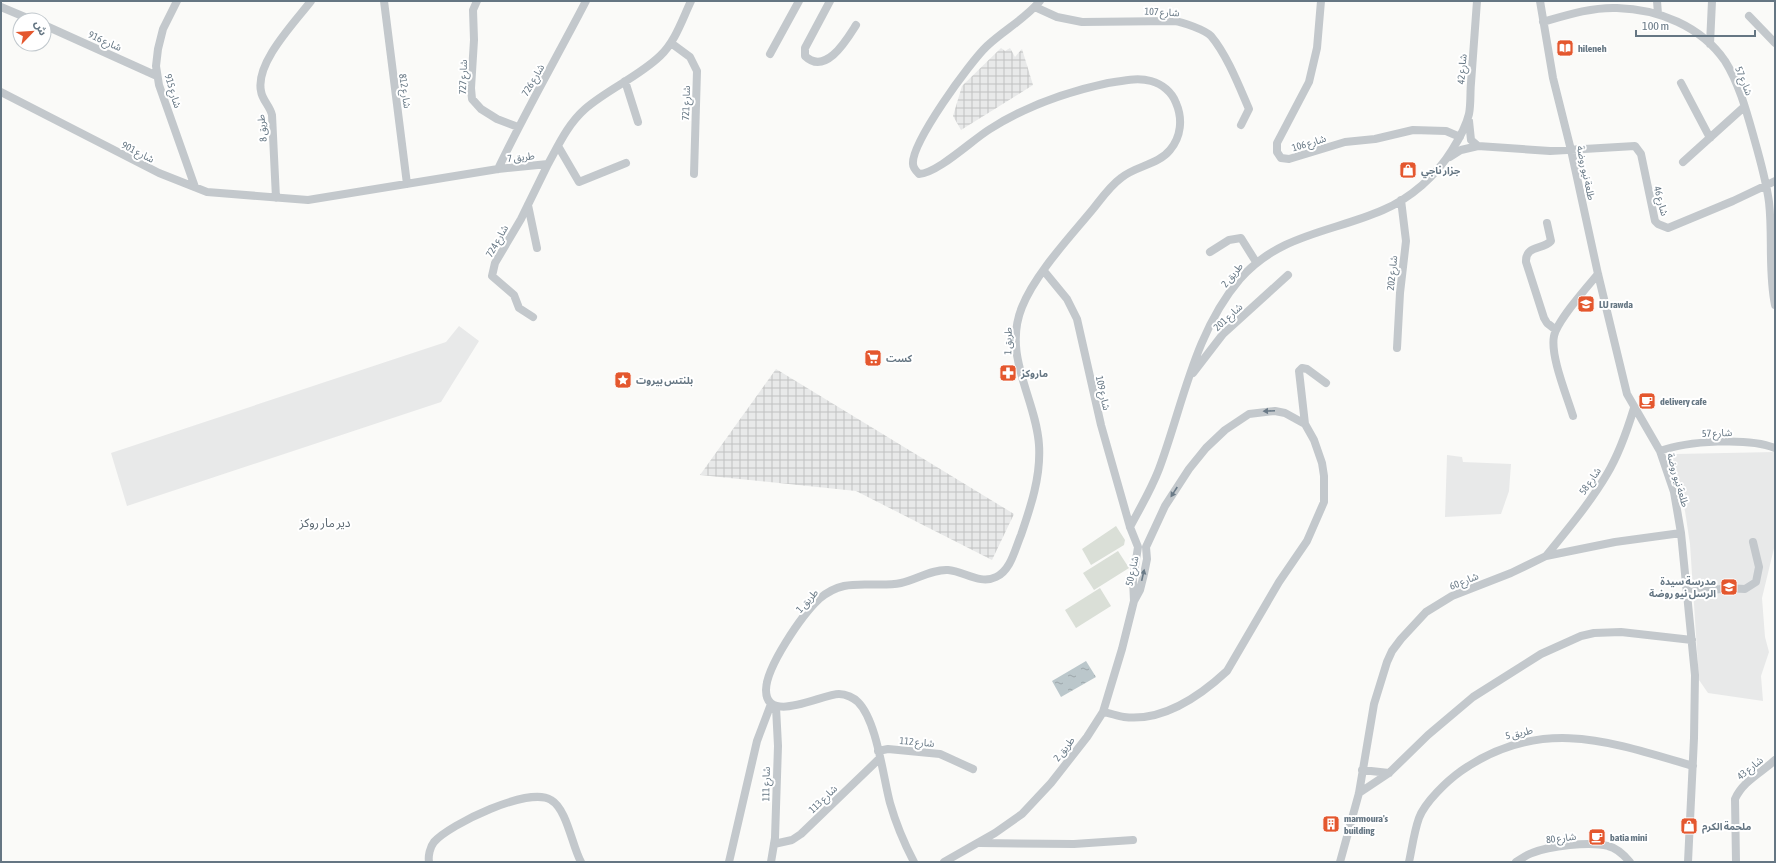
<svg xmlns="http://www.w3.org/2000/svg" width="1776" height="863" font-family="'Asap Condensed','Noto Sans Arabic',sans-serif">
  <defs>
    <pattern id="industrial-grid" width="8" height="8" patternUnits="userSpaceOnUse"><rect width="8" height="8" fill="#e8e9e9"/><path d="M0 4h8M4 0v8" fill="none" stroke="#c0c1c2"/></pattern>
    <pattern id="water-ripples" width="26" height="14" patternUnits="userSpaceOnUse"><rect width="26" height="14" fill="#bbc7cb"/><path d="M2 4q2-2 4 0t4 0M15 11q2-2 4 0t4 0" fill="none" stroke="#9ca6aa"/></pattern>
  </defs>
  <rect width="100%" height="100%" fill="#fafaf8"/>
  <path fill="#e8e9e9" d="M 459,326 L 479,341 L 441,402 L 127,506 L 111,453 L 446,342 Z
    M 1775,452 L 1775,544 L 1762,598 L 1765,637 L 1769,652 L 1761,676 L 1763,701 L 1708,693 L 1699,680 L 1690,544 L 1685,511 L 1671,458 L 1676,454 Z
    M 1447,455 L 1462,457 L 1463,462 L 1511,464 L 1509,491 L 1501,514 L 1445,517 Z"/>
  <path fill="url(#industrial-grid)" d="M 1001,48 L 1005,51 L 1010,48 L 1015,57 L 1022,49 L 1033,85 L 961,130 L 953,116 L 962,86 Z
    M 776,369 L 1014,514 L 992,560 L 856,491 L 700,475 Z"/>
  <path fill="#dadfd7" d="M 1116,526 L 1125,540 L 1124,545 L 1091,565 L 1082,549 Z
    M 1118,551 L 1129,568 L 1094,590 L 1083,573 Z
    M 1100,588 L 1111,606 L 1076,628 L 1065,610 Z"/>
  <path fill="url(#water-ripples)" d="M 1086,661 L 1096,677 L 1061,697 L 1052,681 Z"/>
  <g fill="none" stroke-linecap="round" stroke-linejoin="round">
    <path stroke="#c3c8cc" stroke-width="8" d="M 177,1 L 163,29 L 158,49 L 156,66 L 159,85 L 195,187
      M 384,1 L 407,184
      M 477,1 L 473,10 L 474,40 L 471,88 L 472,99 L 481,109 L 497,119 L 518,127
      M 830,1 L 805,48 L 805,56 C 826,76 847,39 856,25
      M 1321,1 L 1317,48 L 1309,82 L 1277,143 L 1277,152 L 1281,158 L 1289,159 L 1345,142 L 1375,139 L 1413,130 L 1446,131 L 1460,137
      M 1540,1 L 1553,78 L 1571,150 L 1598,274 L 1627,394 L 1660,451 L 1674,492 L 1681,533 L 1695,675 L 1694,738 L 1688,862
      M 1657,1 L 1658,14
      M 1,7 L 32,20
      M 1035,7 L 1057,17 L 1082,22 L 1174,21 C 1183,22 1205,30 1211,36 C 1227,55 1239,86 1249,109 L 1241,125
      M 1749,16 L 1775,43
      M 1543,22 C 1567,15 1592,7 1617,8 C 1658,9 1701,26 1725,61 C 1739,83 1747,113 1754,138 C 1760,159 1766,180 1769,202 C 1773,237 1768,270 1775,305
      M 44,25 L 157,76
      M 671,43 L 690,57 L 697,71 L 694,174
      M 1710,44 L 1712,1
      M 770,54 L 799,1
      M 625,81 L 638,122
      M 1681,83 L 1710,138
      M 1,92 L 159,173 L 207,192 L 308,200 L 498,169 L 548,164 C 559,144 568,124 585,109 C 608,89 638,77 660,56 C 675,42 682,20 691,1
      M 1469,121 L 1471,140 L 1478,146
      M 558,146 L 579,182 L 626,163
      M 1450,157 L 1461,150 L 1478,146 L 1550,151 L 1635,146 L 1641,154 L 1655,221 L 1658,224 L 1668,228 L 1733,201 L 1775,181
      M 1683,162 L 1744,107
      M 498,169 C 525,112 557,57 586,1
      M 276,198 L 272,115 C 270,106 262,100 261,91 C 255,63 295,22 311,1
      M 528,205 L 537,248
      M 1547,223 L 1551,241 C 1543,250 1525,245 1526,262 L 1544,318 L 1547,323 L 1556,330
      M 1210,252 L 1229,240 L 1241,238 L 1256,262
      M 1044,271 L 1067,299 L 1077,319 L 1101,425 L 1130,527 L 1138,547 L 1133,579 L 1134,601
      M 533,317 L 519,308 L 514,295 L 492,276 L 495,263 L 521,219 L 548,164
      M 1397,348 L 1400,293 L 1406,241 L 1401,200
      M 1193,373 L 1223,334 L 1288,275
      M 1573,416 C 1567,396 1550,356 1554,336 C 1557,321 1587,287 1598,274
      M 1305,424 L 1299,371 L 1302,368 L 1307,369 L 1326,383
      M 1660,451 C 1687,441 1748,437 1775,448
      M 1130,527 C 1140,508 1151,490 1159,469 C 1183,405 1194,333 1240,279 C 1279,234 1333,232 1383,210 C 1411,198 1436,176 1452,150 C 1459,139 1466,127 1469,114 C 1471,104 1470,93 1471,83 C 1473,56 1475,28 1477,1
      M 1546,556 C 1567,530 1590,503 1607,474 C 1619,454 1627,431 1634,408
      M 1688,592 C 1707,591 1726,587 1745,589 L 1756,582 L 1759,567 L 1753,542
      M 878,751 L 888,749 L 940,754 L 973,769
      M 1362,770 L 1389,773
      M 1359,793 L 1389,773 L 1428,735 L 1473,697 L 1541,654 L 1581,636 L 1594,633 L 1621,632 L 1692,640
      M 980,843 L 1074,844 L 1133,840
      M 774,844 L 792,840 L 801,834 L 880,758
      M 429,862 C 428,856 430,847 434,842 C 450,824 529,786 551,800 C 567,809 572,846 581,862
      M 729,862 L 757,741 L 771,704
      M 771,862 L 775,838 L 778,746 L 776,707
      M 914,862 C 904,843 896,824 890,803 C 883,777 877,721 858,702 C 854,698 846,694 839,694 C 822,694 766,725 766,690 C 766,667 802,615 819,599 C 826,593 835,588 844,586 C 862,582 882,587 901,583 C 916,580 932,569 948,570 C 964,571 980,585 996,577 C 1011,570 1015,549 1021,535 C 1031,506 1041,476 1039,445 C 1036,398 1002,356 1022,307 C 1035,274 1070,237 1093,209 C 1101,199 1110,186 1121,178 C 1135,166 1158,165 1170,150 C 1181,137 1183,119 1176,103 C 1172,92 1162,84 1151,81 C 1137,77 1122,81 1108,83 C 1066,92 1026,106 990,129 C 972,140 938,173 919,174 C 916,171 913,168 913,164 C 911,143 970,62 987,46 C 1004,30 1025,19 1040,1
      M 944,862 L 995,833 L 1022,814 L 1051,783 L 1087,737 L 1103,712 L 1122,649 L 1134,601 L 1140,590 L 1144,574 L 1147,559 L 1146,547 L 1165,506 L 1189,469 L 1206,448 L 1225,430 L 1249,414 L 1275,411 L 1285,413 L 1305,424 L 1314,440 L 1322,463 L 1324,476 L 1324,502 L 1307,541 L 1279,582 L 1227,671 C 1200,696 1163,722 1124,717 C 1117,716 1110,713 1103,712
      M 1340,862 L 1359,793 L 1374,704 L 1387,662 L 1392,651 L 1401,639 L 1426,612 L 1452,596 L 1511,573 L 1546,556 L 1615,542 L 1681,533
      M 1409,862 C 1412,848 1414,832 1419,818 C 1425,802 1447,781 1461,771 C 1540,716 1609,741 1693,766
      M 1516,862 C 1521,859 1526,855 1532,853 C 1549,846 1590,841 1608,846 C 1617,848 1624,855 1630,862
      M 1736,862 L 1735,799 C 1743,781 1761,773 1775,760"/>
  </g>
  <defs><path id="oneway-solid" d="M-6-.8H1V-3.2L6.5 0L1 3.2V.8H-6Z"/></defs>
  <g fill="#6a7a87">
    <use href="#oneway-solid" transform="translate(1269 411) rotate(178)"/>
    <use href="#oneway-solid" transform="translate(1174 492) rotate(123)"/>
    <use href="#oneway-solid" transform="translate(1143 575) rotate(-77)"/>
  </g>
  <defs>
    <g id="library-square" transform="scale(0.9)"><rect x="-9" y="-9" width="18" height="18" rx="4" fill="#e4572e" stroke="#fff"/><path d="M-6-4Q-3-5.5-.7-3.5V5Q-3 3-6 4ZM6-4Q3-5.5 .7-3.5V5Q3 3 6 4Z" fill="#fff"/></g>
    <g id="shop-square" transform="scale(0.9)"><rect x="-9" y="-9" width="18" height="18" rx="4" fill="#e4572e" stroke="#fff"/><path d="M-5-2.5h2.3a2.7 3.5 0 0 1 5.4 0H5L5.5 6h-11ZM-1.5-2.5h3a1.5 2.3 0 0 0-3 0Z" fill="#fff"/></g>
    <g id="university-square" transform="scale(0.9)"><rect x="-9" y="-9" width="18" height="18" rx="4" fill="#e4572e" stroke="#fff"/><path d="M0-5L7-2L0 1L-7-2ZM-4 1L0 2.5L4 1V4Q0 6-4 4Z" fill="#fff"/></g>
    <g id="supermarket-square" transform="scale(0.9)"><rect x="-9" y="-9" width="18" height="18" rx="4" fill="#e4572e" stroke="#fff"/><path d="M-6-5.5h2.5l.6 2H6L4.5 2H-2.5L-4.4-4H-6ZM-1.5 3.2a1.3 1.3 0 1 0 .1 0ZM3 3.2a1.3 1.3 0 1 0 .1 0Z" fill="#fff"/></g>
    <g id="pharmacy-square" transform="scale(0.9)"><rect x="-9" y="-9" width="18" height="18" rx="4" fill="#e4572e" stroke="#fff"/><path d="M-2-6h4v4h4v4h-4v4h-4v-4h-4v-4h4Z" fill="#fff"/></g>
    <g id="sight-square" transform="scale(0.9)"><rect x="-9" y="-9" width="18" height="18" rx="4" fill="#e4572e" stroke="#fff"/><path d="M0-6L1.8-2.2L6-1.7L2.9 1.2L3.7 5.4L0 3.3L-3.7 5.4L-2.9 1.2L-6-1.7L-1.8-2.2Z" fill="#fff"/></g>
    <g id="cafe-square" transform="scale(0.9)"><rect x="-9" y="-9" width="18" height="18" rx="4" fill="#e4572e" stroke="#fff"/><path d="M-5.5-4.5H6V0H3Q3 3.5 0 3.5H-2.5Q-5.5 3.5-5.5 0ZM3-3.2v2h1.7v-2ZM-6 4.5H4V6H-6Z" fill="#fff"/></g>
    <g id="school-square" transform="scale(0.9)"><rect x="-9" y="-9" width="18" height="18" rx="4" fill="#e4572e" stroke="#fff"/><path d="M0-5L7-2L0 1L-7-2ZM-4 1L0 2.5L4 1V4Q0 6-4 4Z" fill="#fff"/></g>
    <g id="building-square" transform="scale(0.9)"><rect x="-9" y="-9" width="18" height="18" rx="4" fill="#e4572e" stroke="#fff"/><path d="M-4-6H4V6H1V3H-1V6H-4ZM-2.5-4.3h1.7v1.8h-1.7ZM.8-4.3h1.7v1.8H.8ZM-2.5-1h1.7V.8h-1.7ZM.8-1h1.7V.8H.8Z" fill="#fff"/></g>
  </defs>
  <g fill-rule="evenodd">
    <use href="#library-square" x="1565" y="48"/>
    <use href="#shop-square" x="1408" y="170"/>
    <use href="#university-square" x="1586" y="304"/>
    <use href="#supermarket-square" x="873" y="358"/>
    <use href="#pharmacy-square" x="1008" y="373"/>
    <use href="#sight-square" x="623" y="380"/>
    <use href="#cafe-square" x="1647" y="401"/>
    <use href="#school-square" x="1729" y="587"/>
    <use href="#building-square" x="1331" y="824"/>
    <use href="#shop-square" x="1689" y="826"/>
    <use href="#cafe-square" x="1597" y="837"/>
  </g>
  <g text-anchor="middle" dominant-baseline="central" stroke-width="4" stroke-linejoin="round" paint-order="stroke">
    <g font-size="10" fill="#657683" stroke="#fff">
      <text transform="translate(1162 12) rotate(3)">شارع 107</text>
      <text transform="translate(105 41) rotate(24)">شارع 916</text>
      <text transform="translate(1462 69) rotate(-85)">شارع 42</text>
      <text transform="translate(463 77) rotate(-88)">شارع 727</text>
      <text transform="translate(533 80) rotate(-60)">شارع 726</text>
      <text transform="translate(1744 81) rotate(68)">شارع 57</text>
      <text transform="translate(173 91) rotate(73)">شارع 915</text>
      <text transform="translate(405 91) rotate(82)">شارع 812</text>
      <text transform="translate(686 103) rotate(-88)">شارع 721</text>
      <text transform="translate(262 128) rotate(-95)">طريق 8</text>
      <text transform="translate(1309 143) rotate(-17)">شارع 106</text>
      <text transform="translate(138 152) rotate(27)">شارع 901</text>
      <text transform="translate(521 157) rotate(-6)">7 طريق</text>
      <text transform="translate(1586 173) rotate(78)">طلعة نيو روضة</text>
      <text transform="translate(1661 201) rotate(75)">شارع 46</text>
      <text transform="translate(497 241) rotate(-61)">شارع 724</text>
      <text transform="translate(1392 273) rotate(-84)">شارع 202</text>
      <text transform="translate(1232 275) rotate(-51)">طريق 2</text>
      <text transform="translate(1228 317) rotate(-43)">شارع 201</text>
      <text transform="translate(1008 341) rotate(-89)">طريق 1</text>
      <text transform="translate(1103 393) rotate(77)">شارع 109</text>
      <text transform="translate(1717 433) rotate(-2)">شارع 57</text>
      <text transform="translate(1678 480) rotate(74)">طلعة نيو روضة</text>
      <text transform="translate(1590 481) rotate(-56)">شارع 58</text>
      <text transform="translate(1132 571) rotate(-78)">شارع 50</text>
      <text transform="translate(1464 581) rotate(-22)">شارع 60</text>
      <text transform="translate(807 601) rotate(-48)">طريق 1</text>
      <text transform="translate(1519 733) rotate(-13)">طريق 5</text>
      <text transform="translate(917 742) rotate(5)">شارع 112</text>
      <text transform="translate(1064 749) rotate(-52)">طريق 2</text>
      <text transform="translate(1750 768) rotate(-39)">شارع 43</text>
      <text transform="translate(766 784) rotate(-89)">شارع 111</text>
      <text transform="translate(823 799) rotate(-44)">شارع 113</text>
      <text transform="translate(1561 838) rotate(-7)">شارع 80</text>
    </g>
    <g font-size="10" font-weight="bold" fill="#657683" stroke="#fff" text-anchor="start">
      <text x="1578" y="48">hileneh</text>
      <text x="1421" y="170">جزار ناجي</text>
      <text x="1599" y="304">LU rawda</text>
      <text x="886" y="358">كست</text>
      <text x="1021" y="373">ماروكز</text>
      <text x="636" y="380">بلنتس بيروت</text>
      <text x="1660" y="401">delivery cafe</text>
      <text x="1716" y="581" text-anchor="end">مدرسة سيدة<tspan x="1716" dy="12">الرسل نيو روضة</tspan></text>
      <text x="1344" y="818">marmoura's<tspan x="1344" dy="12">building</tspan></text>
      <text x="1702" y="826">ملحمة الكرم</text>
      <text x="1610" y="837">batia mini</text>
    </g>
    <g font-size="12" fill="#57646e" stroke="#fff">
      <text x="325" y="523">دير مار روكز</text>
    </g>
  </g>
  <rect width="1776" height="863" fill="none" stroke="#657683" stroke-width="4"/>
  <g transform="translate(32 32) rotate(65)"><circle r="19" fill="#ffffff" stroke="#c1c8cd"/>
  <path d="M0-3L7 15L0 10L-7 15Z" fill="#e4572e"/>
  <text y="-6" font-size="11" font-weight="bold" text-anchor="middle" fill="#657683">ش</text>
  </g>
  <path d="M1636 30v6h119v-6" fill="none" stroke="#657683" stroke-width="2"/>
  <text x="1642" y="30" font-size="12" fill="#657683" stroke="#ffffff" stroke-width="3" paint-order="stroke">100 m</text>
</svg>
